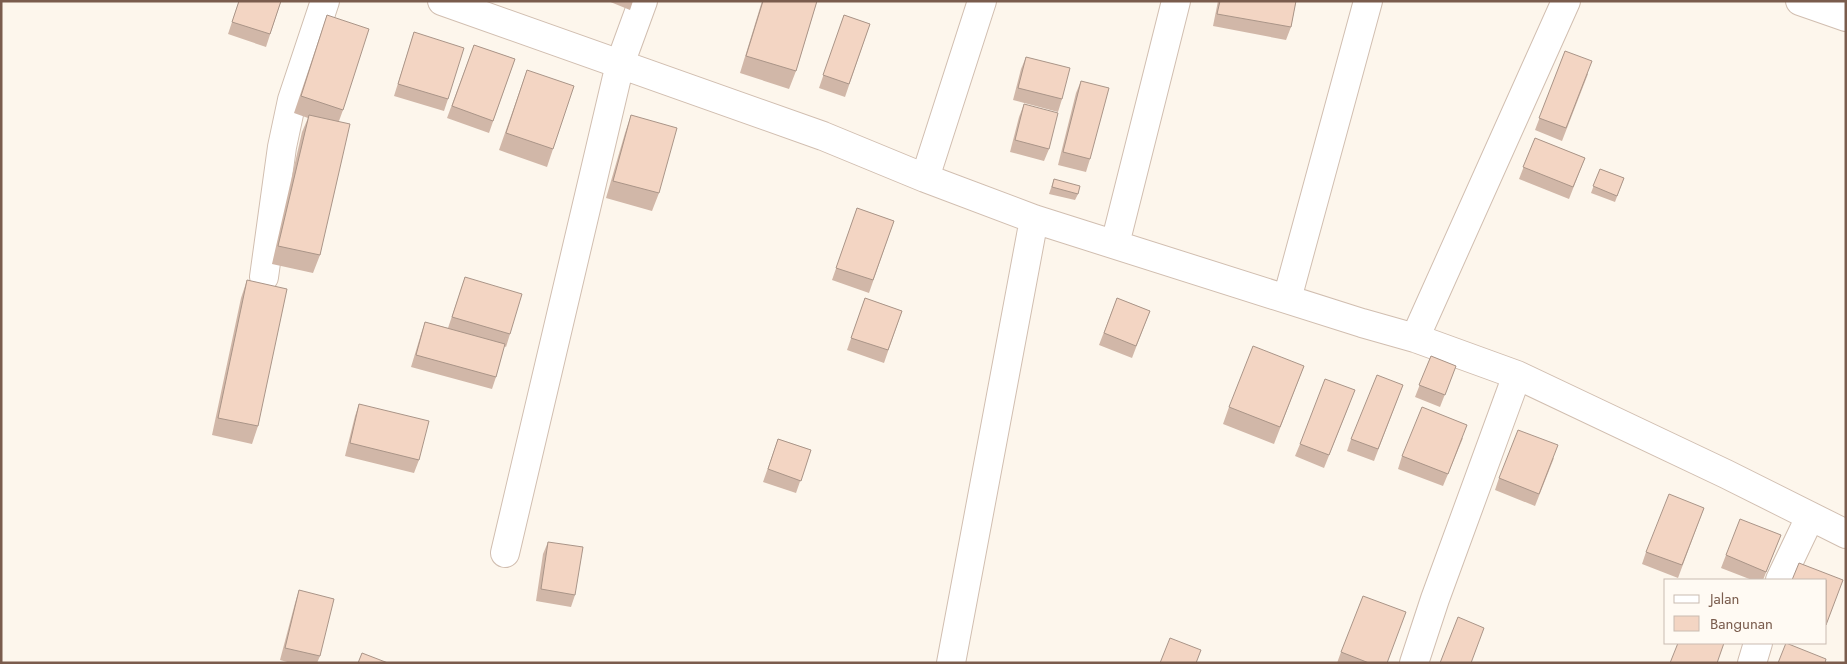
<svg xmlns="http://www.w3.org/2000/svg" width="1847" height="664" font-family="Jost,sans-serif">
  <rect width="100%" height="100%" fill="#fdf6ec"/>
  <g fill="none" stroke-linecap="round" stroke-linejoin="round">
    <g stroke="#d1beb0" stroke-width="30">
      <path id="minor" d="M 442,1 L 823,136 L 925,178 L 1034,219 L 1362,323 L 1415,338 L 1517,375 L 1726,474 L 1846,534
        M 1800,1 L 1846,17
        M 925,178 L 982,1
        M 1115,244 L 1176,1
        M 264,277 L 282,147 L 292,100 L 325,1
        M 1287,299 L 1368,1
        M 1415,338 L 1566,1
        M 505,553 L 620,64 L 643,1
        M 1780,580 L 1810,517
        M 951,663 L 1034,219
        M 1414,663 L 1435,599 L 1517,375
        M 1752,663 L 1758,643"/>
    </g>
    <use href="#minor" stroke="#fff" stroke-width="28"/>
  </g>
  <path fill="#d1b7a8" d="M 239,1 L 281,1 L 266,47 L 228,34 Z
    M 608,1 L 633,1 L 630,10 Z
    M 762,1 L 817,1 L 796,71 L 789,89 L 740,73 Z
    M 1218,1 L 1296,1 L 1291,27 L 1286,40 L 1213,26 Z
    M 327,15 L 343,110 L 339,121 L 320,255 L 313,273 L 272,264 L 302,132 L 308,118 L 294,113 Z
    M 844,15 L 870,24 L 845,97 L 819,88 Z
    M 414,32 L 448,99 L 444,111 L 394,96 Z
    M 474,45 L 515,59 L 489,133 L 447,118 Z
    M 1565,51 L 1588,74 L 1562,141 L 1535,130 Z
    M 1026,57 L 1062,99 L 1058,112 L 1013,100 L 1021,69 Z
    M 527,70 L 553,149 L 547,167 L 499,150 Z
    M 1081,81 L 1090,159 L 1086,172 L 1058,165 L 1076,93 Z
    M 1024,104 L 1049,149 L 1044,161 L 1010,152 L 1019,117 Z
    M 631,115 L 659,193 L 652,211 L 606,198 L 625,133 Z
    M 1535,138 L 1585,158 L 1569,199 L 1519,179 Z
    M 1600,169 L 1624,178 L 1615,202 L 1591,193 Z
    M 1054,179 L 1078,194 L 1075,200 L 1049,194 Z
    M 857,208 L 894,221 L 869,293 L 832,280 Z
    M 465,277 L 510,334 L 506,347 L 504,346 L 496,377 L 492,389 L 411,367 L 421,334 L 425,322 L 448,328 Z
    M 247,280 L 258,426 L 252,444 L 212,435 L 241,298 Z
    M 865,298 L 902,311 L 884,363 L 847,350 Z
    M 1117,298 L 1150,311 L 1132,358 L 1099,345 Z
    M 1431,356 L 1456,366 L 1440,407 L 1415,397 Z
    M 1304,366 L 1274,444 L 1223,424 L 1229,407 Z
    M 1403,385 L 1374,461 L 1347,451 L 1351,439 Z
    M 1350,403 L 1324,468 L 1295,456 L 1300,444 Z
    M 359,404 L 419,460 L 414,473 L 345,456 L 355,416 Z
    M 1463,438 L 1443,486 L 1398,469 L 1402,456 Z
    M 778,439 L 811,450 L 796,493 L 763,482 Z
    M 1554,458 L 1535,506 L 1495,490 L 1499,478 Z
    M 1704,508 L 1678,578 L 1642,564 L 1646,552 Z
    M 1781,535 L 1763,580 L 1752,580 L 1721,568 L 1726,555 Z
    M 548,542 L 575,595 L 571,607 L 536,601 L 543,554 Z
    M 299,590 L 320,656 L 317,663 L 291,663 L 280,660 L 295,603 Z
    M 1341,652 L 1387,663 L 1337,663 Z"/>
  <path fill="#f3d5c3" stroke="#aa9588" d="M 239,1 L 281,1 L 270,34 L 232,22 Z
    M 763,1 L 817,1 L 796,71 L 746,56 Z
    M 1220,1 L 1296,1 L 1291,27 L 1217,14 Z
    M 327,15 L 369,29 L 343,110 L 301,96 Z
    M 844,15 L 870,24 L 849,84 L 823,75 Z
    M 414,32 L 464,48 L 448,99 L 398,84 Z
    M 474,45 L 515,59 L 493,121 L 452,106 Z
    M 1565,51 L 1592,61 L 1566,128 L 1539,118 Z
    M 1026,57 L 1070,68 L 1062,99 L 1018,88 Z
    M 527,70 L 574,86 L 553,149 L 506,133 Z
    M 1081,81 L 1109,88 L 1090,159 L 1063,152 Z
    M 1024,104 L 1058,113 L 1049,149 L 1015,140 Z
    M 309,115 L 350,124 L 320,255 L 278,246 Z
    M 631,115 L 677,128 L 659,193 L 613,181 Z
    M 1535,138 L 1585,158 L 1573,187 L 1523,167 Z
    M 1600,169 L 1624,178 L 1617,196 L 1593,186 Z
    M 1054,179 L 1080,186 L 1078,194 L 1052,187 Z
    M 857,208 L 894,221 L 873,280 L 836,268 Z
    M 465,277 L 522,294 L 510,334 L 452,317 Z
    M 247,280 L 287,289 L 258,426 L 218,418 Z
    M 865,298 L 902,311 L 888,350 L 851,338 Z
    M 1117,298 L 1150,311 L 1136,346 L 1104,333 Z
    M 425,322 L 505,344 L 496,377 L 416,355 Z
    M 1253,346 L 1304,366 L 1280,427 L 1229,407 Z
    M 1431,356 L 1456,366 L 1445,395 L 1419,385 Z
    M 1377,375 L 1403,385 L 1378,449 L 1351,439 Z
    M 1325,379 L 1355,390 L 1329,455 L 1300,444 Z
    M 359,404 L 429,421 L 419,460 L 350,443 Z
    M 1422,407 L 1467,425 L 1448,474 L 1402,456 Z
    M 1518,430 L 1558,445 L 1539,494 L 1499,478 Z
    M 778,439 L 811,450 L 801,481 L 768,469 Z
    M 1669,494 L 1704,508 L 1682,565 L 1646,552 Z
    M 1740,519 L 1781,535 L 1766,572 L 1726,555 Z
    M 548,542 L 583,547 L 575,595 L 541,589 Z
    M 1799,563 L 1843,580 L 1826,625 L 1826,580 L 1792,580 Z
    M 299,590 L 334,599 L 320,656 L 285,648 Z
    M 1363,596 L 1406,612 L 1387,663 L 1369,663 L 1341,652 Z
    M 1458,617 L 1484,628 L 1471,663 L 1440,663 Z
    M 1170,638 L 1201,650 L 1196,663 L 1160,663 Z
    M 1678,643 L 1724,643 L 1717,663 L 1670,663 Z
    M 1786,643 L 1826,659 L 1825,663 L 1778,663 Z
    M 362,653 L 388,663 L 358,663 Z"/>
  <rect width="1847" height="664" fill="none" stroke="#7a5c4d" stroke-width="5"/>
  <rect x="1664" y="579" width="162" height="65" fill="#fffaf3" stroke="#cabbb1"/>
  <rect x="1674" y="595" width="25" height="8" fill="#ffffff" stroke="#cabbb1"/>
  <text x="1710" y="604" font-size="15" fill="#7a5c4d">Jalan</text>
  <rect x="1674" y="616" width="25" height="15" fill="#f3d5c3" stroke="#cabbb1"/>
  <text x="1710" y="629" font-size="15" fill="#7a5c4d">Bangunan</text>
</svg>
